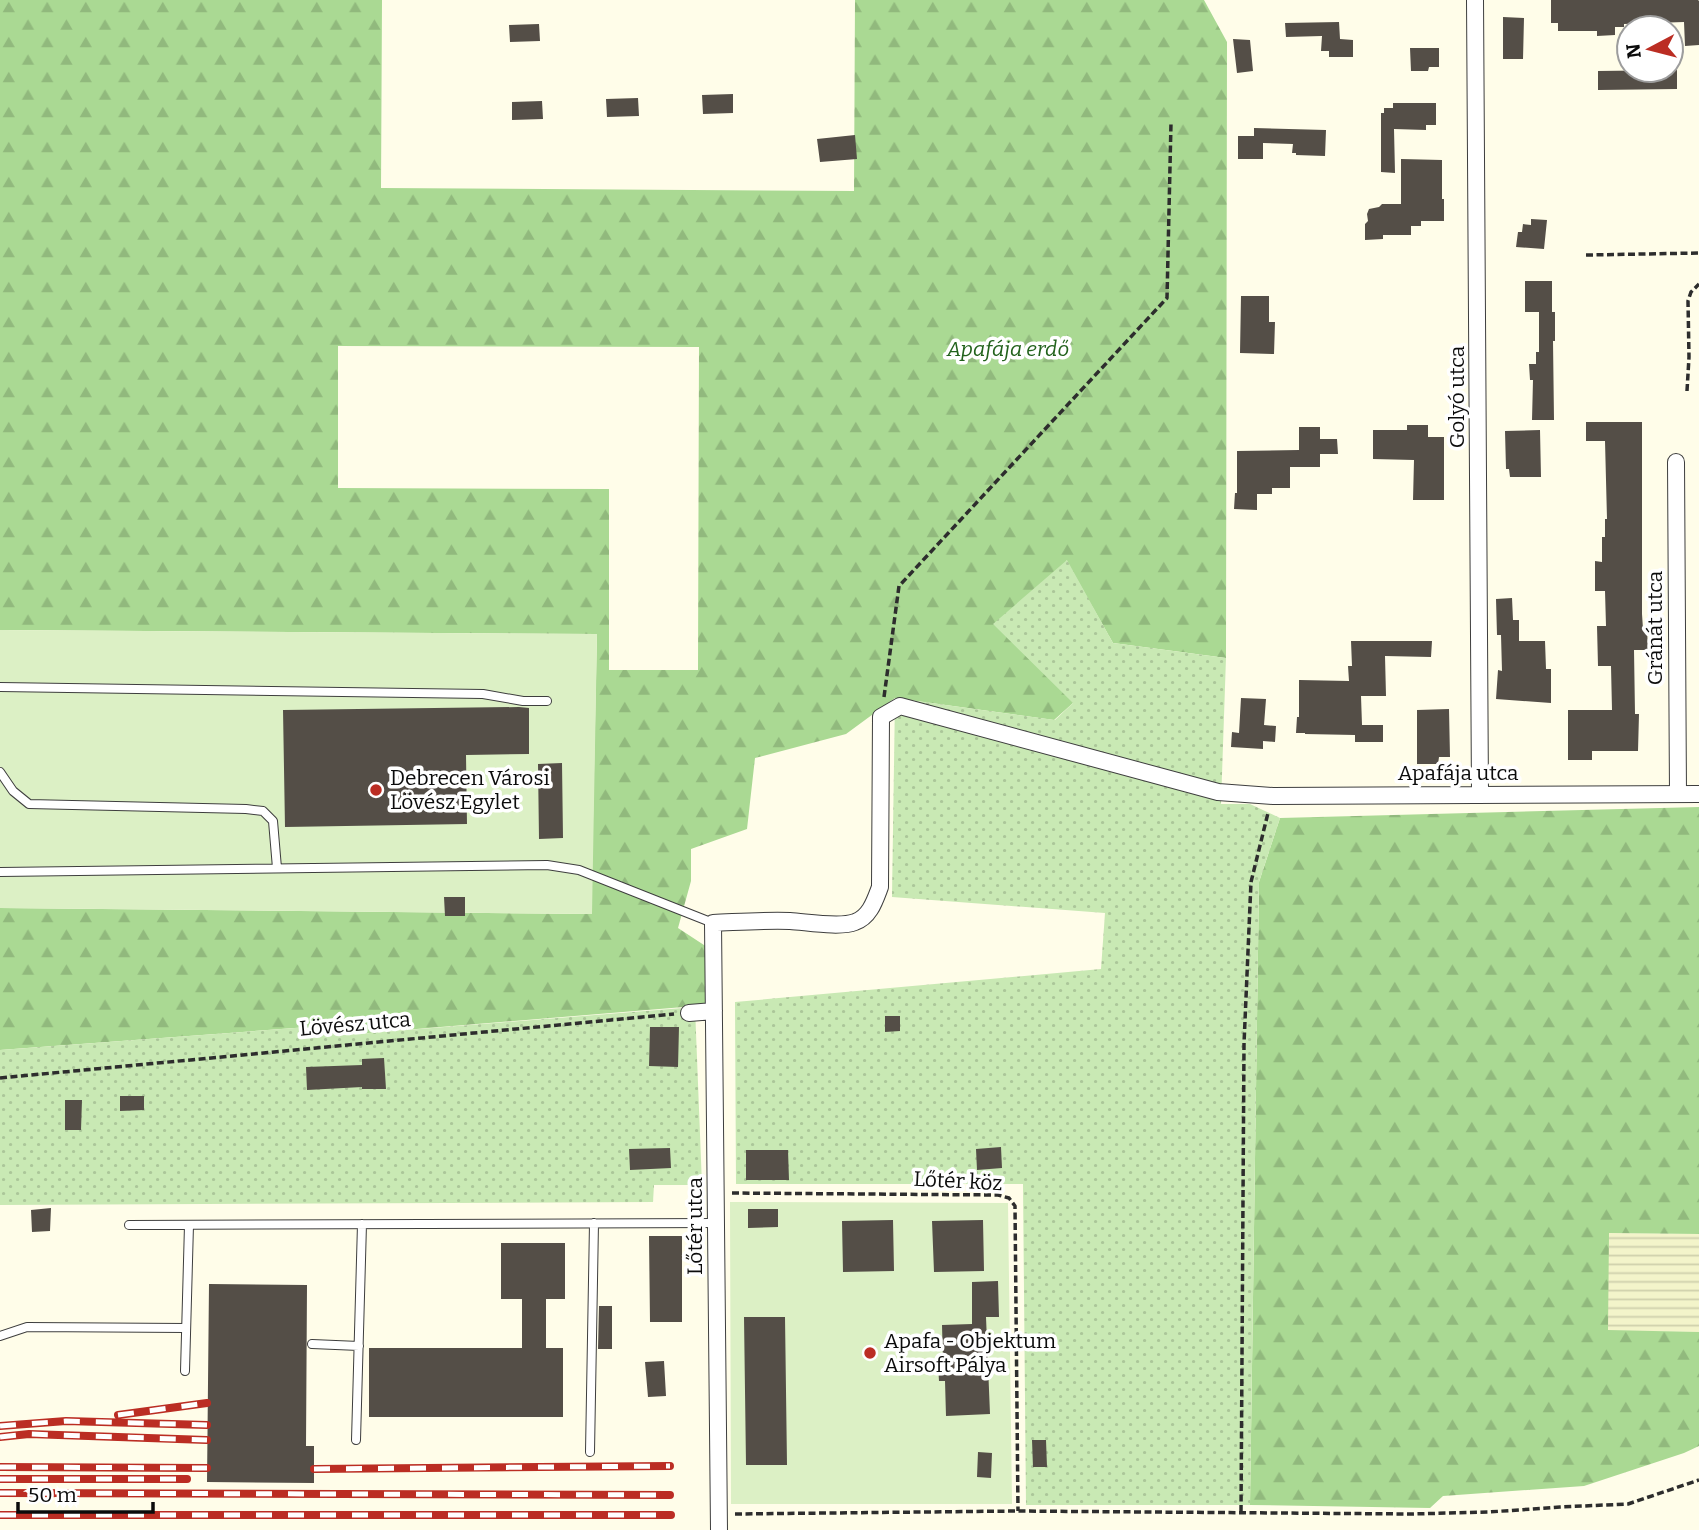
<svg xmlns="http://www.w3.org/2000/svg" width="1699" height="1530" font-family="Bitter,serif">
  <defs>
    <pattern id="farmland-rules" width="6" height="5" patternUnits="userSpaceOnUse" patternTransform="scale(1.75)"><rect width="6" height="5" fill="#f3f4ca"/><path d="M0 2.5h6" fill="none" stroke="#cfd0ac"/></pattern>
    <pattern id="forest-firs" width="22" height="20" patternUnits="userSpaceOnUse" patternTransform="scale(1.75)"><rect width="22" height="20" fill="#aad993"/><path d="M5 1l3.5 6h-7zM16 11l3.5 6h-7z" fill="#91b97d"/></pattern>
    <pattern id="garden-dots" width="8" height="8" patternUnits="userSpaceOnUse" patternTransform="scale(1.75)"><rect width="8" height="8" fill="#c9e9b4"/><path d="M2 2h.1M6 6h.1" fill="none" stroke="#abc699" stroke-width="1.8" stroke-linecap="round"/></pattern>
  </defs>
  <rect width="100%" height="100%" fill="#fffde9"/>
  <path fill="url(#farmland-rules)" d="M 1608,1233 L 1699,1234 L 1699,1332 L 1608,1331 Z"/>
  <path fill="url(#forest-firs)" fill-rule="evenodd" d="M 0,0 L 382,0 L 381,188 L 854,191 L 855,0 L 1204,0 L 1227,42 L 1226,658 L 1113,643 L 1066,560 L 1073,703 L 1054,720 L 895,698 L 846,734 L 755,758 L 747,829 L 691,849 L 691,881 L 678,928 L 707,947 L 708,1005 L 344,1035 L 335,1025 L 0,1050 L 0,908 L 591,914 L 597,634 L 0,630 ZM 338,346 L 699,347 L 698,670 L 609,670 L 609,489 L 338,488 Z
    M 1699,807 L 1699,1234 L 1609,1233 L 1608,1330 L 1699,1332 L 1699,1446 L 1684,1453 L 1584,1486 L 1443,1496 L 1430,1508 L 1250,1505 L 1259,882 L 1280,818 Z"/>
  <path fill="url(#garden-dots)" d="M 1067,560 L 1113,643 L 1226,658 L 1221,804 L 1250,804 L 1280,818 L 1259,882 L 1250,1505 L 1026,1505 L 1023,1184 L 736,1184 L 735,1002 L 1101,969 L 1105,913 L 892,897 L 895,698 L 1055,720 L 1073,703 L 993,624 Z
    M 695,1007 L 702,1185 L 654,1185 L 653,1202 L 0,1205 L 0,1050 L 336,1025 L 345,1035 Z"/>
  <path fill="#dcf0c5" d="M 0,630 L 597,634 L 592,914 L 0,908 Z
    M 730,1202 L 1008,1203 L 1012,1504 L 731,1504 Z"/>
  <path fill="#544e47" d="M 1551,0 L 1698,0 L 1699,1 L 1699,45 L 1685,46 L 1684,22 L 1624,24 L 1624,27 L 1615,27 L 1615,35 L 1597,36 L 1597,31 L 1558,31 L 1558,23 L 1551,23 Z
    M 1503,17 L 1524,18 L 1523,59 L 1503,59 Z
    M 1339,22 L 1340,39 L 1353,40 L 1353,57 L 1329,57 L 1329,51 L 1321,51 L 1322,36 L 1286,37 L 1285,23 Z
    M 539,24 L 540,41 L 510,42 L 509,25 Z
    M 1233,39 L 1250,40 L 1253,71 L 1237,73 Z
    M 1410,48 L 1439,48 L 1439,67 L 1429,67 L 1428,71 L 1411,71 Z
    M 1677,70 L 1677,89 L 1598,90 L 1598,71 Z
    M 733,94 L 733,113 L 703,114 L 702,95 Z
    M 638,98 L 639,116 L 607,117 L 606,99 Z
    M 542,101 L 543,119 L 512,120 L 512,102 Z
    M 1393,103 L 1436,103 L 1436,125 L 1426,125 L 1426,130 L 1394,129 L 1395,173 L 1381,172 L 1381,113 L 1384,113 L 1384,108 L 1393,108 Z
    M 1254,128 L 1326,130 L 1325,156 L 1296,155 L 1296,153 L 1292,153 L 1293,144 L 1263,143 L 1263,159 L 1238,159 L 1238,136 L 1254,136 Z
    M 855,135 L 857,159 L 820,162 L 817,139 Z
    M 1401,159 L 1442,160 L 1442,199 L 1444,199 L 1444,221 L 1421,221 L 1421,226 L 1411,226 L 1411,235 L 1383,235 L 1383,239 L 1365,240 L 1365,224 L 1368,221 L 1367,214 L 1369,209 L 1379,207 L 1382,204 L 1401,204 Z
    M 1531,219 L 1547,220 L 1544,249 L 1516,247 L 1518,232 L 1522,232 L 1523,224 L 1531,225 Z
    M 1525,281 L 1552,281 L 1552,312 L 1547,312 L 1555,312 L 1555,341 L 1553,341 L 1554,420 L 1532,420 L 1533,380 L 1530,380 L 1529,364 L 1536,364 L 1536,352 L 1539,352 L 1539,312 L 1525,312 Z
    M 1241,296 L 1269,296 L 1269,322 L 1275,322 L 1274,354 L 1240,353 Z
    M 1586,422 L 1642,422 L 1642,614 L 1643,629 L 1647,629 L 1648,650 L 1634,650 L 1635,714 L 1639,714 L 1638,751 L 1592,751 L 1592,760 L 1568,760 L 1568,710 L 1612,710 L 1611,666 L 1598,666 L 1597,626 L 1606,626 L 1605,591 L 1595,591 L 1595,561 L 1602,562 L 1602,537 L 1605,537 L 1605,519 L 1607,519 L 1605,441 L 1586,441 Z
    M 1407,425 L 1428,425 L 1428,437 L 1444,437 L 1444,500 L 1413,500 L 1414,460 L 1373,459 L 1373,430 L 1407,430 Z
    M 1299,427 L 1320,427 L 1320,439 L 1337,439 L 1338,454 L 1320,454 L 1320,467 L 1290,467 L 1290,488 L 1272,488 L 1272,494 L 1257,494 L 1257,510 L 1234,509 L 1235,493 L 1237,493 L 1237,451 L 1299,450 Z
    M 1540,430 L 1541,477 L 1510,477 L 1509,469 L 1506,469 L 1505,431 Z
    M 1512,598 L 1513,620 L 1519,620 L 1519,641 L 1545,641 L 1546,669 L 1551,669 L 1551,703 L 1496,699 L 1498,670 L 1502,671 L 1501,635 L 1497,635 L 1496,599 Z
    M 1351,641 L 1432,641 L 1431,657 L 1385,656 L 1386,696 L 1361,696 L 1362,725 L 1383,725 L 1383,742 L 1355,742 L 1355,735 L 1305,734 L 1305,733 L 1296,733 L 1297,717 L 1299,717 L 1299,680 L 1349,681 L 1348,666 L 1352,666 Z
    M 1241,698 L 1266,699 L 1264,725 L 1276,726 L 1275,742 L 1263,741 L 1263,749 L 1231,747 L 1232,732 L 1239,733 Z
    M 519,707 L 529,708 L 529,754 L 466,755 L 467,824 L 285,827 L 283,710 Z
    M 1449,709 L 1450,757 L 1439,757 L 1438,764 L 1417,764 L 1417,710 Z
    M 562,763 L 563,838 L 539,839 L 538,764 Z
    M 444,897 L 465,897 L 465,916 L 445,916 Z
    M 885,1016 L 900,1016 L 900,1031 L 885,1032 Z
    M 650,1027 L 679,1027 L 678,1067 L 649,1066 Z
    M 384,1058 L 386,1089 L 362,1089 L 362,1087 L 307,1090 L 306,1067 L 362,1065 L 362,1059 Z
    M 120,1096 L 144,1096 L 144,1110 L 120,1111 Z
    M 65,1100 L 82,1100 L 81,1130 L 65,1130 Z
    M 1001,1147 L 1002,1168 L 977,1170 L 976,1149 Z
    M 670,1148 L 671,1168 L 630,1170 L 629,1149 Z
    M 746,1150 L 788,1150 L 789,1180 L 746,1180 Z
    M 51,1208 L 50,1231 L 32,1232 L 31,1210 Z
    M 748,1209 L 778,1209 L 778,1227 L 748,1228 Z
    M 893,1220 L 894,1271 L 843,1272 L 842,1221 Z
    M 983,1220 L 984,1271 L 934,1272 L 932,1221 Z
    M 649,1236 L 682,1236 L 682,1322 L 650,1322 Z
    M 501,1243 L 565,1243 L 565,1299 L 546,1299 L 546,1348 L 563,1348 L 563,1417 L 369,1417 L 369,1348 L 522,1348 L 522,1299 L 501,1299 Z
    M 998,1281 L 999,1317 L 986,1317 L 990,1414 L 946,1416 L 945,1381 L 939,1381 L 938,1365 L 943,1364 L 942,1325 L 972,1324 L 972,1282 Z
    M 209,1284 L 307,1285 L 306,1446 L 314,1446 L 314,1483 L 207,1482 Z
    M 599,1306 L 612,1306 L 612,1349 L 598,1349 Z
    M 744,1317 L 785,1317 L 787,1465 L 746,1465 Z
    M 664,1361 L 666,1396 L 648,1397 L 645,1362 Z
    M 1032,1440 L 1046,1440 L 1047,1467 L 1033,1467 Z
    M 978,1452 L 992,1453 L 991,1478 L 977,1477 Z"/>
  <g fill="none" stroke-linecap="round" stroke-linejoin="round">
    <g stroke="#3e3e3e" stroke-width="10">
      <path id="lane" d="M 0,687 L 483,694 L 523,701 L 547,701
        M 0,772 L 13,791 L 29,804 L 246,809 L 263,811 L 273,821 L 277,868
        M 0,872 L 547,865 L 579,870 L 713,923
        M 129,1225 L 716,1223
        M 0,1336 L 27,1327 L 186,1328
        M 312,1344 L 359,1346
        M 185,1371 L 189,1225
        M 356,1440 L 362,1224
        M 590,1452 L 594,1223"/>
    </g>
    <g stroke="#3e3e3e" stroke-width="18">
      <path id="street" d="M 1475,0 L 1480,794
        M 1676,462 L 1678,794
        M 689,1013 L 714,1011
        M 719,1530 L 713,923 C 739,922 765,920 790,921 C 807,922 840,928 855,922 C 870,917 875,900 880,887 L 881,717 L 900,706 L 1218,792 L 1273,796 L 1699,794"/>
    </g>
    <path stroke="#2d2d2d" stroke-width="3.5" stroke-dasharray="7 3.5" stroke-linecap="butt" d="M 1586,255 L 1699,253
      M 1687,391 L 1689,357 L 1688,301 L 1691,292 L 1699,284
      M 884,697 L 899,586 L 1167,298 L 1171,123
      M 0,1078 L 674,1014
      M 732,1193 L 998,1195 L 1009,1198 L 1015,1206 L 1018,1511
      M 1241,1512 L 1244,1044 L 1251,882 L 1268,813
      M 735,1514 L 1018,1511 L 1411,1514 L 1489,1512 L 1560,1507 L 1628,1504 L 1699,1480"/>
    <use href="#lane" stroke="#fff" stroke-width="8"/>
    <use href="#street" stroke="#fff" stroke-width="16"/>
    <g stroke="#bb2d23" stroke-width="8">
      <path id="rail" d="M 118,1415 L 207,1403
        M 0,1426 L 66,1421 L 207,1425
        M 0,1437 L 29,1434 L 207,1440
        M 0,1467 L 207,1468
        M 314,1469 L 670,1466
        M 0,1479 L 187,1479
        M 0,1493 L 670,1495
        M 0,1515 L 671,1515"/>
    </g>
    <use href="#rail" stroke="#fff" stroke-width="5" stroke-dasharray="16" stroke-linecap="butt"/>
  </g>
  <g fill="#bb2d23" stroke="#fff" stroke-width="2.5">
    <circle cx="376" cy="790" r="7"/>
    <circle cx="870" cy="1353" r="7"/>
  </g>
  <g text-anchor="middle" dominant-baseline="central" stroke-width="7" stroke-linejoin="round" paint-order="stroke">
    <g font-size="21" font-style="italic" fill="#22621c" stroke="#fff">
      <text x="1008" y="349">Apafája erdő</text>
    </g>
    <g font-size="21" fill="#0b0b0b" stroke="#fff">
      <text transform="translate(1457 397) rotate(-90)">Golyó utca</text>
      <text transform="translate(1655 628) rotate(-90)">Gránát utca</text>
      <text x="1458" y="773">Apafája utca</text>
      <text transform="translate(355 1024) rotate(-5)">Lövész utca</text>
      <text transform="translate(958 1181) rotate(3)">Lőtér köz</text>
      <text transform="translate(695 1226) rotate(-90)">Lőtér utca</text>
    </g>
    <g font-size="21" fill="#0b0b0b" stroke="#fff" text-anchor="start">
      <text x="390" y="778">Debrecen Városi<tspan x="390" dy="24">Lövész Egylet</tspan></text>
      <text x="884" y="1341">Apafa - Objektum<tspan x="884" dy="24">Airsoft Pálya</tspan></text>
    </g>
  </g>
  <g transform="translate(1650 49) rotate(263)"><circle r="33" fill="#ffffff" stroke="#9d9d9d" stroke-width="2"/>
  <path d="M0-5L12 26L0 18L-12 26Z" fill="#bb2d23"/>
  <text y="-10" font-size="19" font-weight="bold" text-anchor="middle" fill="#0b0b0b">N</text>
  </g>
  <path d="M18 1502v10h135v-10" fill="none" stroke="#0b0b0b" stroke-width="3.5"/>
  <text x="28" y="1502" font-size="21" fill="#0b0b0b" stroke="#ffffff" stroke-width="5" paint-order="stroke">50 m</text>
</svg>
